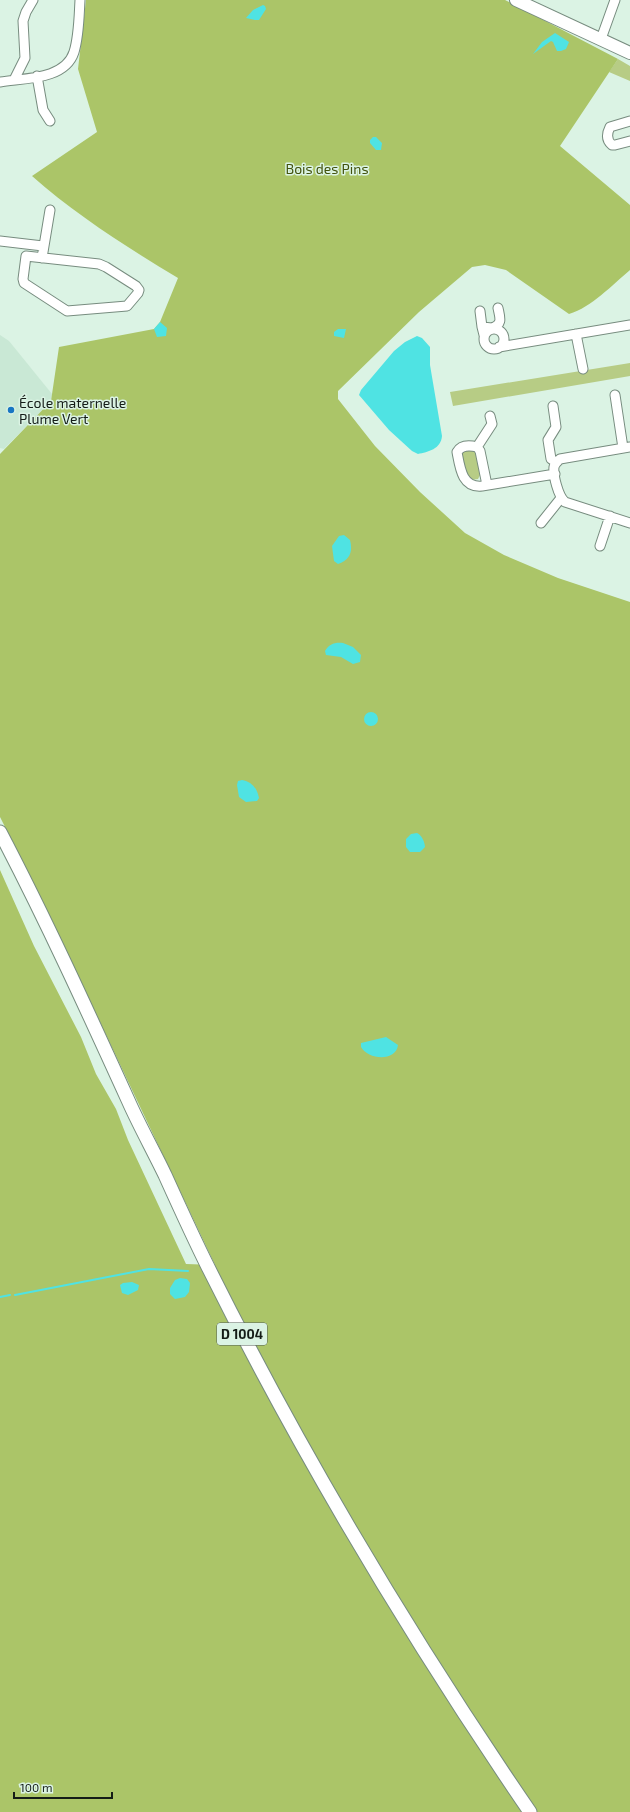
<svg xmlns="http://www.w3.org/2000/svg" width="630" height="1812" font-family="'Exo 2',sans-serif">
  <rect width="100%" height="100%" fill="#dbf3e4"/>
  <path fill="#c9e8d5" d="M 0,335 L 9,341 L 52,394 L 51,401 L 4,449 L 0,448 Z"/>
  <path fill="#b7cc85" d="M 618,59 L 630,66 L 630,81 L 609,72 Z
    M 630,363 L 630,376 L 453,406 L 450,392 Z
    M 463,450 L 475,450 L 481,473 L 478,479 L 471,480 L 466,478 L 461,451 Z"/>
  <path fill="#abc568" d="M 86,0 L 505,0 L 618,59 L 560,146 L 630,205 L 630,270 C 612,285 592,307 569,314 L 506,270 L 485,265 L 472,267 L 419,312 L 338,391 L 338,399 L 375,446 L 420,492 L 465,533 L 504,555 L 558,578 L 630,602 L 630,1812 L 0,1812 L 0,870 L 34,946 L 81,1037 L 96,1074 L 116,1109 L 128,1140 L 186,1264 L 215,1265 L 44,904 L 0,817 L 0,454 L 51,401 L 59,347 L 154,329 L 160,322 L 178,278 C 128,248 76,215 32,176 L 97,132 L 78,69 Z"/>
  <path fill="#4fe3e3" d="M 263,5 L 265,6 L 266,9 L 259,20 L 255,20 L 246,18 L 253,10 Z
    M 555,33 L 569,42 L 566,49 L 561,51 L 557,51 L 553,42 L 551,41 L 533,54 L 542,42 Z
    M 373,137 L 376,137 L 382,143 L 381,150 L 376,150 L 370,143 L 370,140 Z
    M 160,322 L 167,328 L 166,336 L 157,337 L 154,329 Z
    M 338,329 L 346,329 L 344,338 L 334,336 L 334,332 Z
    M 417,336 L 422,338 L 430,347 L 430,365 L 442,436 C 441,449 428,452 418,454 L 412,451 L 389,430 L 359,395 L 361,390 L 394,351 L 405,342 Z
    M 344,535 L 350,540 C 353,552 350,560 338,564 L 334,561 L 332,546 L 339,536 Z
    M 343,643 L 353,647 L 361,655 L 360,662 L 353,664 L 341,657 L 326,655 L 325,651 C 329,644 335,642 343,643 Z
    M364 719a7 7 0 1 1 14 0a7 7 0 1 1-14 0Z
    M 242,780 C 252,782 257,788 259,798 L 257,801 L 246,802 L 239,797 L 237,785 L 238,781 Z
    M 417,833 C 422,835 425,843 425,847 L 420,852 L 410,852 L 406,847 L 406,839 L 411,834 Z
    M 386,1037 L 398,1045 C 396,1062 368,1060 361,1047 L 361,1043 Z
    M 180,1278 L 187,1279 L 190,1283 L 189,1292 L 185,1297 L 175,1299 L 170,1294 L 170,1288 L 175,1280 Z
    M 132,1282 L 139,1285 L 138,1290 L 128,1295 L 122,1293 L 120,1285 L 123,1283 Z"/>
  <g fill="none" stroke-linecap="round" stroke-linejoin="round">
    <path stroke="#4fe3e3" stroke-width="2" d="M 15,1295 L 149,1269 L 188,1271
      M 0,1297 L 10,1295"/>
    <g stroke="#778c7f" stroke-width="11">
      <path id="minor" d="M 601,39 L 615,0
        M 37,76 L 43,110 L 50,121
        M 14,80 L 25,58 L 23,21 L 26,12 L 33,0
        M 0,82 C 24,78 65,80 74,52 C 79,36 79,17 80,0
        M 630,121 L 610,127 C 607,133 606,140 612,145 L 615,145 L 630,141
        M 0,241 L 43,246
        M 26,256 L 99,264 L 106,267 L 136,286 L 139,290 L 138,293 L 127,306 L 67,311 L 24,283 L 23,279 Z
        M 42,258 L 50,210
        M 480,311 L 482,327
        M484 339a10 10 0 1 1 20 0a10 10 0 1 1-20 0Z
        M 576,334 L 583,369
        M 484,335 L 482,327 L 492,328 C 503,324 500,318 498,308
        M 499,347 L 630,325
        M 615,395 L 623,448
        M 553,406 L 556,427 L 548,440 L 551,459 L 556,462
        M 477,447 L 492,424 L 490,416
        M 630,447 L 560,459 C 558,461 555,463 554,467 C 553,475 558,496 565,502 L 630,523
        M 487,485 L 480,451 L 477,447 C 469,445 461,445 457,452 C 460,468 462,488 482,486 L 555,474
        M 541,523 L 561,498
        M 600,546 L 610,516"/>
    </g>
    <g stroke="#778c7f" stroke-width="14">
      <path id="major" d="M 516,0 L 630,53"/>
    </g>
    <g stroke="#778c7f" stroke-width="15">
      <path id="highway" d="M 0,832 C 46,920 87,1010 128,1100 C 139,1125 153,1150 165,1175 C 179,1206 193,1237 208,1267 C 302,1456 411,1638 530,1812"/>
    </g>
    <use href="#minor" stroke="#fff" stroke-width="9"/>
    <use href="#major" stroke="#fff" stroke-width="12"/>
    <use href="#highway" stroke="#fff" stroke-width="13"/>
  </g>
  <circle fill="#1876c3" stroke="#dbf3e4" stroke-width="1.5" cx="11" cy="410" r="4"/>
  <g text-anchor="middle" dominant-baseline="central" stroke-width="3" stroke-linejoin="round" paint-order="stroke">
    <rect fill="#dbf3e4" stroke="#505c54" stroke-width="1" x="217" y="1323" width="50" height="22" rx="3"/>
    <g font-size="13" font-weight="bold" fill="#141c17">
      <text x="242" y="1334">D 1004</text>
    </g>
    <g font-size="14" fill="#42520c" stroke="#dbf3e4">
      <text x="327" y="168">Bois des Pins</text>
    </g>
    <g font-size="14" fill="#141c17" stroke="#dbf3e4" text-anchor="start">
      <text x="19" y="402">École maternelle<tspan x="19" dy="16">Plume Vert</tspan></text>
    </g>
  </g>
  <path d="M14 1792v6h98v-6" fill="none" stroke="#141c17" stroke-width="2"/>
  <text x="20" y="1792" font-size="12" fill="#141c17" stroke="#dbf3e4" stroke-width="3" paint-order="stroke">100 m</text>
</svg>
